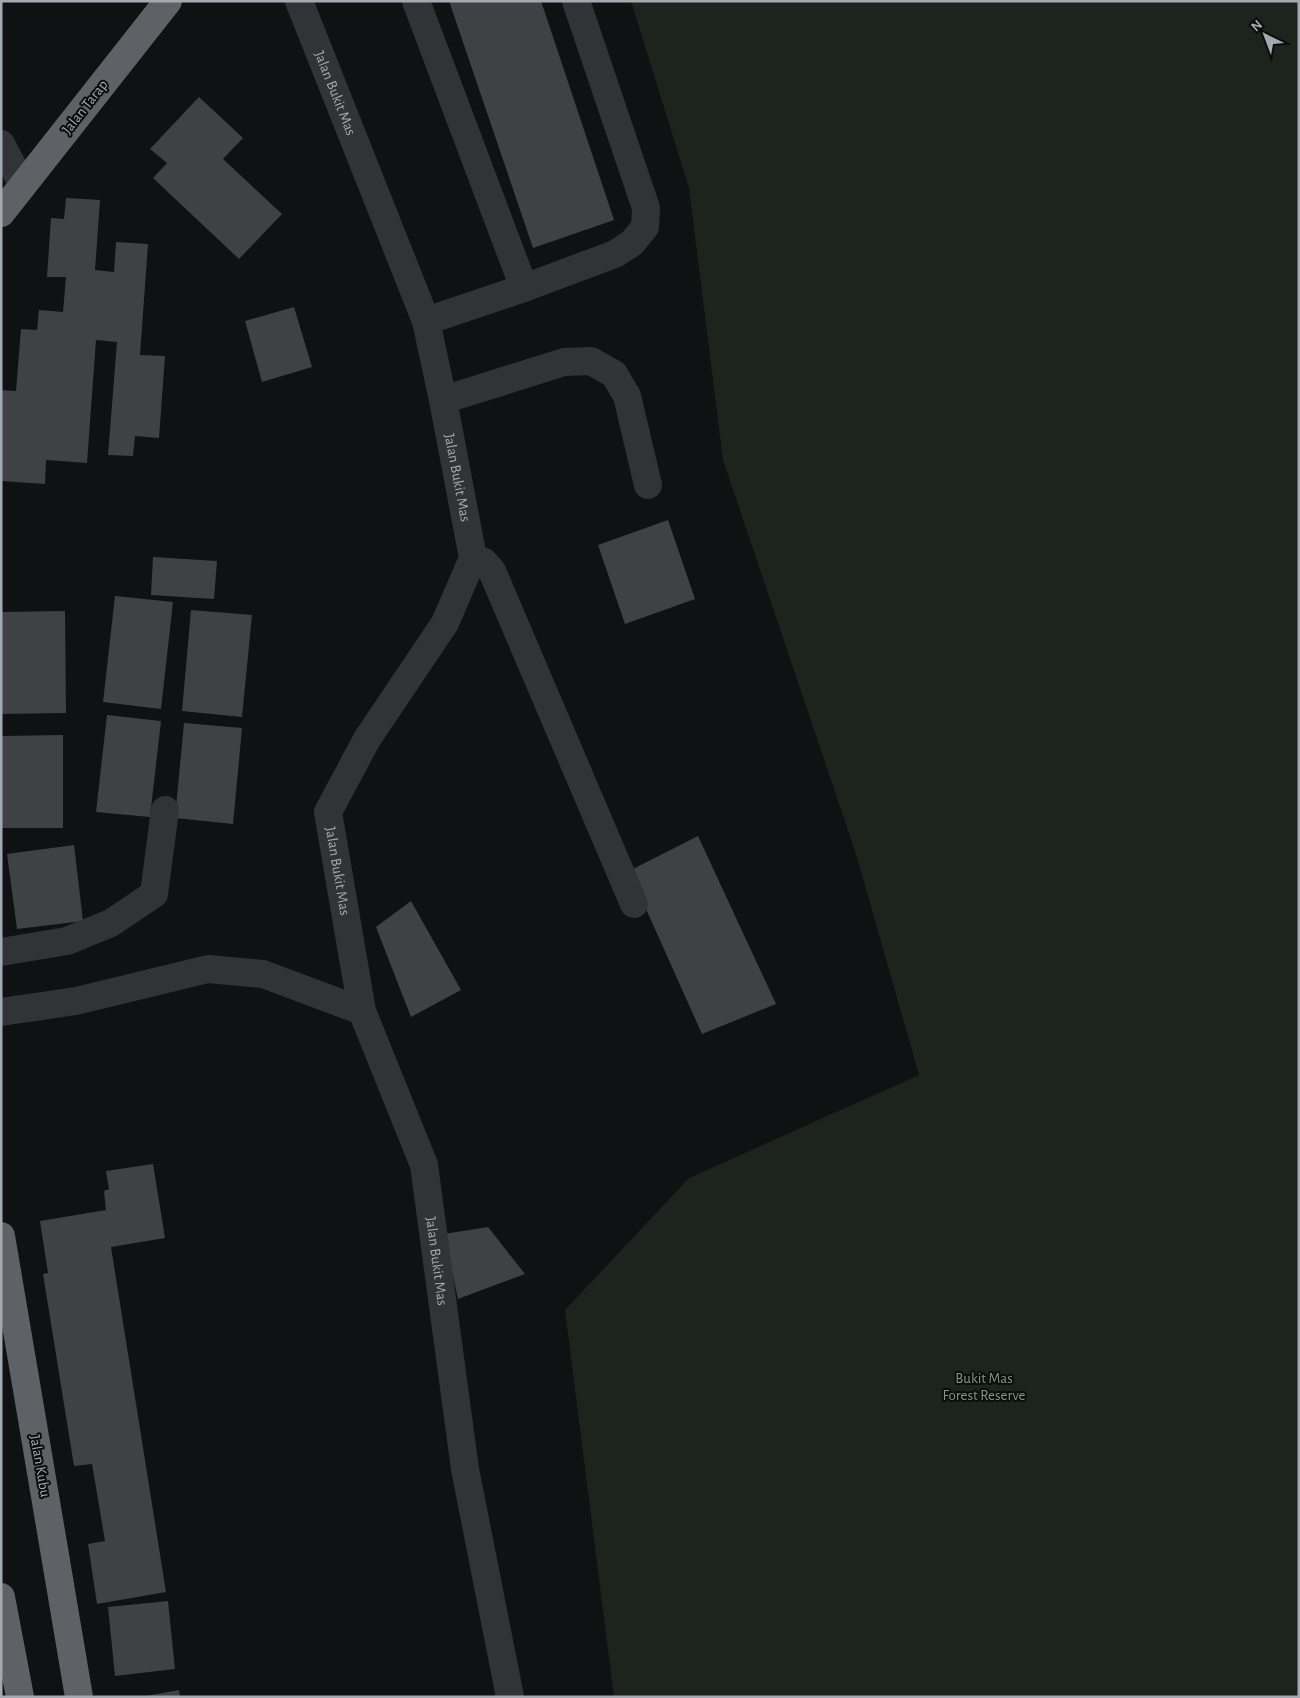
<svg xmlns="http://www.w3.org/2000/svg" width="1300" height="1698" font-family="'Alegreya Sans',sans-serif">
  <rect width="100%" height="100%" fill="#101112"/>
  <path fill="#1d241d" d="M 631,1 L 1299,1 L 1299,1697 L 614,1697 L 565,1310 L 689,1178 L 919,1075 L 856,854 L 723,460 L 689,188 Z"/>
  <path fill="#404145" d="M 449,1 L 541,1 L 614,220 L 533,248 Z
    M 199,97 L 243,138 L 223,159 L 282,214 L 239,259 L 153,178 L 167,163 L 150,149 Z
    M 66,198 L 100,200 L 95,270 L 114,272 L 116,242 L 148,244 L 140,355 L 165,356 L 159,438 L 135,436 L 133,456 L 108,455 L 117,342 L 96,340 L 87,463 L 46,460 L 45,484 L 1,481 L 1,390 L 16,391 L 21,329 L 37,330 L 39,310 L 63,312 L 66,277 L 47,277 L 51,218 L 64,219 Z
    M 294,307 L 312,367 L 262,382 L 245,321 Z
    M 668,520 L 695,599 L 625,624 L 598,545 Z
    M 153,557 L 217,561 L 214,599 L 151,595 Z
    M 115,596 L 173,602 L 161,709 L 103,702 Z
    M 191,610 L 252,615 L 242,717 L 182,711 Z
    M 65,611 L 66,713 L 1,714 L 1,612 Z
    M 107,715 L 161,721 L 150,817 L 96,812 Z
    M 184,723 L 242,728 L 233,824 L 175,818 Z
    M 63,735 L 63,828 L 1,828 L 1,736 Z
    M 698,836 L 776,1004 L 702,1034 L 629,871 Z
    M 74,845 L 83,921 L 17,929 L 7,854 Z
    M 411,901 L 461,990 L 411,1017 L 376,927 Z
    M 153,1164 L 165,1238 L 111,1247 L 166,1592 L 97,1604 L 88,1544 L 105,1541 L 92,1464 L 74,1466 L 43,1274 L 48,1273 L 40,1221 L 106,1210 L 104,1191 L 109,1189 L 106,1171 Z
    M 488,1227 L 525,1274 L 458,1299 L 444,1234 Z
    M 168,1601 L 175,1669 L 115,1676 L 108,1607 Z
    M 179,1690 L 180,1697 L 146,1697 L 146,1696 Z"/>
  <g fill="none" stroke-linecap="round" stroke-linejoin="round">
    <g stroke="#323336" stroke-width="28">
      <path id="s1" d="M 299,1 L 426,321 L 443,400 L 473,558 L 445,623 L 367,739 L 328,812 L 362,1011 L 424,1165 L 465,1469 L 510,1697"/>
      <path d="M 416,1 L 524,288"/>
      <path d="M 1,144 L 23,185"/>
      <path d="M 426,321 L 524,288 L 615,254 L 632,243 L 645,227 L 646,208 L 576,1"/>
      <path d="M 443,400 L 564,362 L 591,361 L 614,374 L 627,396 L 648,485"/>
      <path d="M 473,558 L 484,562 L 492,571 L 634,904"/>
      <path d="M 1,952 L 67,941 L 111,923 L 154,894 L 165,810"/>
      <path d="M 1,1012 L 76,1001 L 208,969 L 263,974 L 362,1011"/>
    </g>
    <path stroke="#5e6267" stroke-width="28" d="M 1,213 L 168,1
      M 1,1236 L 79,1697
      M 1,1597 L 20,1697"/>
  </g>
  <g text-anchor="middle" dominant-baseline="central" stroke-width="4" stroke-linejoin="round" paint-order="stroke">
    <g font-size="15" fill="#a3a9b1" stroke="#0c0c0d">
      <text stroke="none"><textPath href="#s1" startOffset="99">Jalan Bukit Mas</textPath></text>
      <text transform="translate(85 107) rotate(-52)">Jalan Tarap</text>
      <text stroke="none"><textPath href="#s1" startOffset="504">Jalan Bukit Mas</textPath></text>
      <text stroke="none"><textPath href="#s1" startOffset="939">Jalan Bukit Mas</textPath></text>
      <text stroke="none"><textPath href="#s1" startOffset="1344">Jalan Bukit Mas</textPath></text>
      <text transform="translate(40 1466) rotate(80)">Jalan Kubu</text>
    </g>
    <g font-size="15" fill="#7d9b7b" stroke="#0c0c0d">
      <text x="984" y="1378">Bukit Mas<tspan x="984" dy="17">Forest Reserve</tspan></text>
    </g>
  </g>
  <rect width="1300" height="1698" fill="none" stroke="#a3a9b1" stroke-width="5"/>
  <g transform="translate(1265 35) rotate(318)" stroke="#0c0c0d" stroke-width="4" paint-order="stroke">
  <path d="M0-4L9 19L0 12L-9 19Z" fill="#a3a9b1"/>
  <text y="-8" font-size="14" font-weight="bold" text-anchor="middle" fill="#a3a9b1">N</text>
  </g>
</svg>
